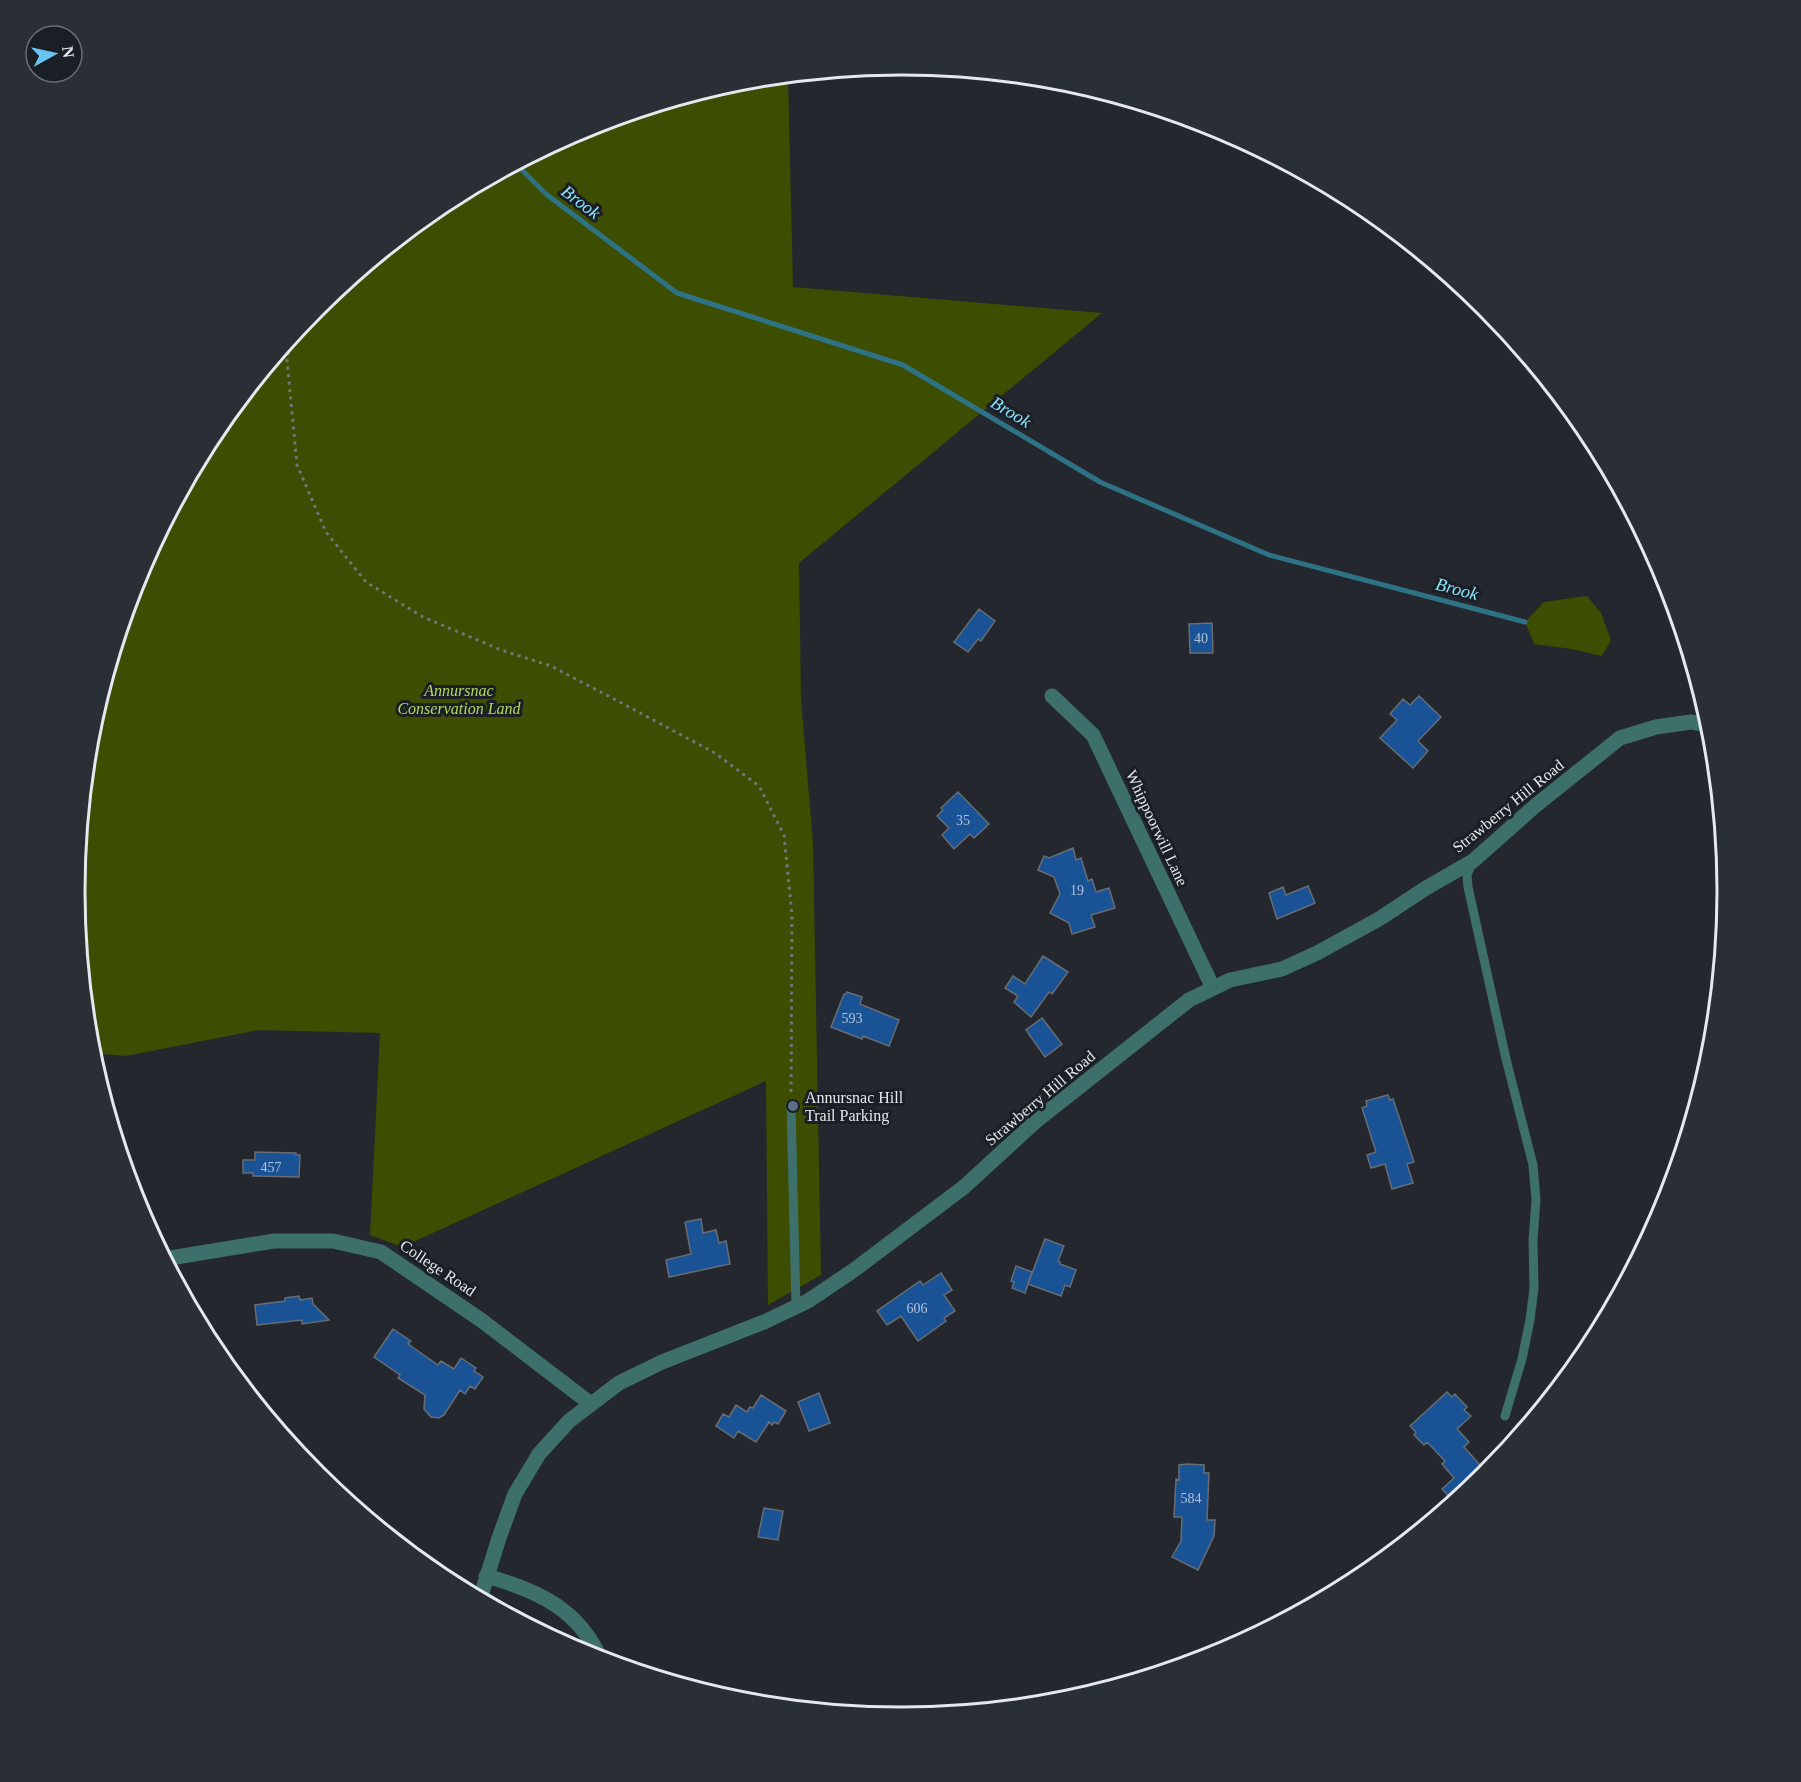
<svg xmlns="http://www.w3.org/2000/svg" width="1801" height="1782" font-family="Georgia,serif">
  <rect width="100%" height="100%" fill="#24282e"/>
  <path fill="#3d4d01" d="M 788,76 L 793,287 L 1102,313 L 799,563 L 801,699 L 813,843 L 821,1275 L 768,1305 L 766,1081 L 402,1247 L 370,1235 L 380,1033 L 258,1030 L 126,1056 L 90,1053 L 74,891 L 90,729 L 137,574 L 213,432 L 316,306 L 442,204 L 585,127 L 740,80 Z
    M 1587,596 L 1601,613 L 1611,640 L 1602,656 L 1572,649 L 1534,644 L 1525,622 L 1544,602 Z"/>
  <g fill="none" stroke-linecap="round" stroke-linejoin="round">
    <path stroke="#2d7285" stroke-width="5" d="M 516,164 L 546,194 L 677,293 L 903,365 L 1100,482 L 1269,555 L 1525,622"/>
  </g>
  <path fill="#195295" stroke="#676d74" stroke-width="1.5" d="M 979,609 L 995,621 L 981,641 L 978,639 L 968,652 L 954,642 Z
    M 1212,623 L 1213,653 L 1190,653 L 1189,624 Z
    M 1419,696 L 1441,717 L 1418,741 L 1428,751 L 1413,768 L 1380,738 L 1397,720 L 1390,714 L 1403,699 L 1410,705 Z
    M 958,792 L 989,824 L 974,838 L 970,834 L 954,849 L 942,835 L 949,828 L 937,816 L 943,810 L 941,808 Z
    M 1073,848 L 1076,860 L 1081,858 L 1088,881 L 1092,879 L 1096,892 L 1109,888 L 1115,908 L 1091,915 L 1095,927 L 1072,934 L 1069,923 L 1050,913 L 1060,894 L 1054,877 L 1038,870 L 1044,856 L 1049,858 Z
    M 1308,886 L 1315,903 L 1277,919 L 1269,893 L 1283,887 L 1286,895 Z
    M 1043,956 L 1068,972 L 1052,994 L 1049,992 L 1031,1017 L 1014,1002 L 1018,996 L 1005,988 L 1013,976 L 1025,984 Z
    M 847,992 L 862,997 L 860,1004 L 899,1020 L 889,1046 L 863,1036 L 862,1039 L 831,1027 L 844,994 L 846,994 Z
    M 1042,1018 L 1062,1044 L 1045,1057 L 1026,1030 Z
    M 1388,1095 L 1390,1100 L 1393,1099 L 1414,1162 L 1407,1164 L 1413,1183 L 1392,1189 L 1385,1164 L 1371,1168 L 1367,1155 L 1376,1152 L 1362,1108 L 1367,1106 L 1366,1101 Z
    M 255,1152 L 296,1153 L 296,1155 L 300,1155 L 299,1177 L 253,1176 L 253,1173 L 243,1173 L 243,1160 L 255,1160 Z
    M 701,1219 L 703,1233 L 716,1230 L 719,1243 L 726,1241 L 730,1264 L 669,1277 L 666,1260 L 691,1254 L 685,1222 Z
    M 1045,1239 L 1064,1246 L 1058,1261 L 1060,1262 L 1060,1264 L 1076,1270 L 1070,1287 L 1065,1285 L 1061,1296 L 1028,1284 Z
    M 1016,1266 L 1032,1272 L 1025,1293 L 1012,1288 L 1014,1282 L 1011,1281 Z
    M 941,1273 L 952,1290 L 944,1295 L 955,1311 L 944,1318 L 946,1321 L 918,1341 L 901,1316 L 887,1325 L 877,1311 L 920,1281 L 923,1285 Z
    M 299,1296 L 300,1300 L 312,1298 L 313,1304 L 329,1320 L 302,1324 L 302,1320 L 257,1325 L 255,1305 L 285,1301 L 285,1298 Z
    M 393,1329 L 411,1341 L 408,1344 L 438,1365 L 441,1361 L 454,1369 L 461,1358 L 476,1368 L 474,1371 L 483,1377 L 475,1389 L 470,1386 L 465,1394 L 460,1390 L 444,1415 L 439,1418 L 431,1417 L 424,1409 L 425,1395 L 398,1378 L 400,1375 L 374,1357 Z
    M 1447,1392 L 1452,1397 L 1455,1394 L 1467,1407 L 1464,1410 L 1471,1416 L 1457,1429 L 1469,1442 L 1464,1447 L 1487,1473 L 1453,1501 L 1442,1489 L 1454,1478 L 1442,1464 L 1445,1461 L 1427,1442 L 1424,1445 L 1414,1435 L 1416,1432 L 1410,1426 Z
    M 819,1393 L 830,1423 L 809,1431 L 798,1402 Z
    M 761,1395 L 786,1411 L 778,1424 L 774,1422 L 772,1425 L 769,1422 L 756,1442 L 738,1431 L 734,1438 L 716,1426 L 723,1414 L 729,1417 L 736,1405 L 747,1412 L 750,1407 L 753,1408 Z
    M 1187,1464 L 1204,1465 L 1204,1473 L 1209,1473 L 1207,1520 L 1215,1520 L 1214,1536 L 1198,1570 L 1172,1557 L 1181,1541 L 1182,1517 L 1174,1517 L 1176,1479 L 1179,1480 L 1179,1465 Z
    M 764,1508 L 783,1511 L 778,1540 L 758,1537 Z"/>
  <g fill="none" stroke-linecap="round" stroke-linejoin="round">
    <path stroke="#71757a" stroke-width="3" stroke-dasharray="3 4.5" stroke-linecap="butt" d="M 291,337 L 287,360 L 297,465 L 326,532 L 366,582 L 423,617 L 501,650 L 551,666 L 616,700 L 715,753 L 759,786 L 784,835 L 792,915 L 791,1094
      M 283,346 L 287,359"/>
    <path stroke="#3d706b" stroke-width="9" d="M 1472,863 L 1467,875 L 1468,887 L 1506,1059 L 1533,1165 L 1536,1200 L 1533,1240 L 1534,1288 L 1530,1320 L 1522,1359 L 1505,1416
      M 791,1105 L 796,1307"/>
    <path stroke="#3d706b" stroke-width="15" d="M 1052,696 L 1093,735 L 1213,988
      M 164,1259 L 274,1241 L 333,1241 L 381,1252 L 481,1320 L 591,1404
      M 486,1576 C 537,1590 579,1609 601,1660
      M 480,1599 L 499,1538 L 515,1494 L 539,1454 L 569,1421 L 619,1383 L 662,1362 L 764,1322 L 808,1301 L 854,1270 L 964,1187 L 1036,1121 L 1189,1000 L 1230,980 L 1282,969 L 1317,953 L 1379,919 L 1426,888 L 1473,861 L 1535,806 L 1620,738 L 1656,727 L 1691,722 L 1710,725"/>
  </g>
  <circle fill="#5c6f8a" stroke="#1a1f25" stroke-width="2" cx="793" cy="1106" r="6"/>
  <g text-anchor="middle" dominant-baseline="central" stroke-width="6" stroke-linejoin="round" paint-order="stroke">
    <g font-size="14" fill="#b2c2d7">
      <text x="1201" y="638">40</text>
      <text x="963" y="820">35</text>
      <text x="1077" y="890">19</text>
      <text x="852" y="1018">593</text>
      <text x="271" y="1167">457</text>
      <text x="917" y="1308">606</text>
      <text x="1191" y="1498">584</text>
    </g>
    <g font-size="16" font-style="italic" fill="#b6d85e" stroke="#1a1f25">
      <text x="459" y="690">Annursnac<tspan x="459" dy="18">Conservation Land</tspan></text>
    </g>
    <g font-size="16" fill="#e5e8ed" stroke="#1a1f25">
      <text transform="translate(1508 806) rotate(-39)">Strawberry Hill Road</text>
      <text transform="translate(1157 828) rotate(65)">Whippoorwill Lane</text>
      <text transform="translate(1040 1098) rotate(-40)">Strawberry Hill Road</text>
      <text transform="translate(438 1268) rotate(34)">College Road</text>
    </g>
    <g font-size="16" fill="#e5e8ed" stroke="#1a1f25" text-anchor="start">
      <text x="805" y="1097">Annursnac Hill<tspan x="805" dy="18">Trail Parking</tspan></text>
    </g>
    <g font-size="18" font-style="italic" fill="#8ce5ff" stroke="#1a1f25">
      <text transform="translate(581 202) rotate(37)">Brook</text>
      <text transform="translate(1011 412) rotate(31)">Brook</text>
      <text transform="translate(1457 589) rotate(15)">Brook</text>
    </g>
  </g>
  <path d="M0 0H1801V1782H0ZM85 891a816 816 0 1 1 1632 0a816 816 0 1 1-1632 0Z" fill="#2a2f35" fill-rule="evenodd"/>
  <path fill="none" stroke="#e5e8ed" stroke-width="3" d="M85 891a816 816 0 1 1 1632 0a816 816 0 1 1-1632 0Z"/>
  <g transform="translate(54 54) rotate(82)"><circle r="28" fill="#1a1f25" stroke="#6b6f75" stroke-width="1.5"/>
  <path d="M0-4.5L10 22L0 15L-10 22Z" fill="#6ac3f1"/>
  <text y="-9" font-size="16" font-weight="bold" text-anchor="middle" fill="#e5e8ed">N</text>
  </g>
</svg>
